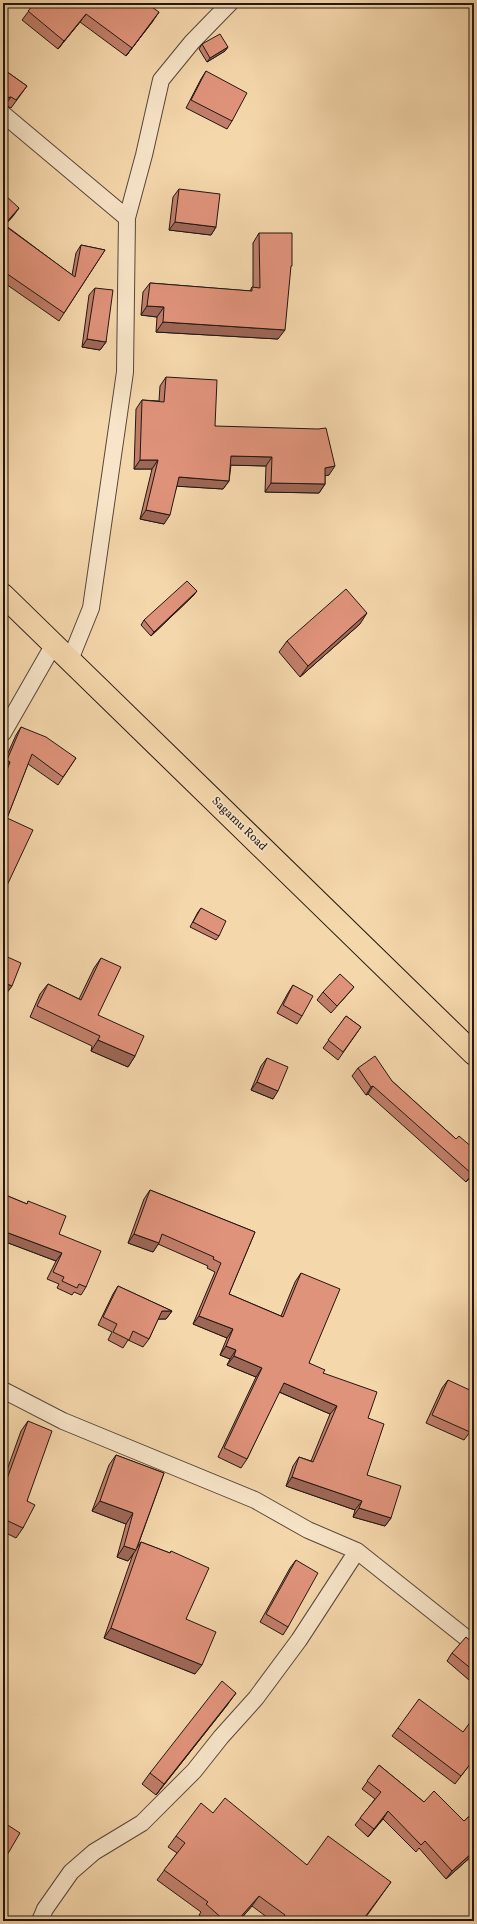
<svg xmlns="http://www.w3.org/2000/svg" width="477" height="1924" font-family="Vollkorn,serif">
  <rect width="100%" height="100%" fill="#f5d7ac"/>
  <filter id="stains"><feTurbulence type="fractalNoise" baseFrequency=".005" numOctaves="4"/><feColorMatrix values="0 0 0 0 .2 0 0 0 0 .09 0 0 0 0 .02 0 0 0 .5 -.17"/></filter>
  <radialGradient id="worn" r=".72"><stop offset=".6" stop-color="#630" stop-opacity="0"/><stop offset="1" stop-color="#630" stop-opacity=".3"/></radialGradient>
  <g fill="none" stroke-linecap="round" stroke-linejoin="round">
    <g stroke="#574638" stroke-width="18">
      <path id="minor" d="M 3,114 L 127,218
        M 70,660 L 91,608 L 125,372 L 127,218 L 144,155 L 161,80 L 192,42 L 230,3
        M 3,733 L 54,644
        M 3,1390 L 63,1421 L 255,1500 L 308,1530 L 357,1551 L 474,1644
        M 40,1921 L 45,1909 L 71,1872 L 94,1852 L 142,1823 L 194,1771 L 221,1737 L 256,1698 L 299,1640 L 357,1551"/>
    </g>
    <g stroke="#221611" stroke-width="24">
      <path id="trunk" d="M 3,595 L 474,1054"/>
    </g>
    <use href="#minor" stroke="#f8e5c9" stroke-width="16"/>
    <use href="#trunk" stroke="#f5d7ac" stroke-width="22"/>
  </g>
  <path fill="#c17e6a" stroke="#221611" d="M 35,3 L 153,21 L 126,56 L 80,22 L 58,49 L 22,20 Z
    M 202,44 L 228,47 L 225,51 L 207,62 L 199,49 Z
    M 3,69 L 27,86 L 11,108 L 5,105 L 3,105 Z
    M 206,71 L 232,121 L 227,129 L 186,108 L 201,79 Z
    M 179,189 L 216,227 L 211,235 L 169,230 L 173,197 Z
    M 3,200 L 14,215 L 5,225 L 72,275 L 76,253 L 81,245 L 105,250 L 59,321 L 3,282 Z
    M 259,233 L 290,268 L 278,339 L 156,332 L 157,317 L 141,315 L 143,292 L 150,283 L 250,291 L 252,287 L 253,287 L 253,243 Z
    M 95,288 L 106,342 L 100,350 L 82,347 L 89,295 Z
    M 166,377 L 215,426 L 329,475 L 325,475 L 325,484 L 319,493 L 265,492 L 266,466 L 231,465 L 229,481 L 223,489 L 177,486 L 164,524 L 140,519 L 152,469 L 134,469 L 136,409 L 142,400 L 159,401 L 160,386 Z
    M 194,595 L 151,636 L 141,625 L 144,620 Z
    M 360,624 L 300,677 L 279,652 L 287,641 Z
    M 21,727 L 76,758 L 58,785 L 28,764 L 7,818 L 3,894 L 3,773 L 4,769 L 3,769 L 3,764 L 16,735 Z
    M 201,908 L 219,936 L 216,940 L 190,927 L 198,912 Z
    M 101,958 L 98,1015 L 135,1056 L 128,1067 L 91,1051 L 92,1046 L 30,1017 L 40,994 L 48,984 L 79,999 L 94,968 Z
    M 293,985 L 302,1016 L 297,1024 L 277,1013 L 288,993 Z
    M 354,987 L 348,994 L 331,1013 L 317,1000 L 323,992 Z
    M 346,1016 L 361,1027 L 338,1060 L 323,1048 Z
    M 267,1058 L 273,1099 L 251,1090 L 261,1066 Z
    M 358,1068 L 392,1081 L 456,1139 L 474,1149 L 474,1174 L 466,1182 L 368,1094 L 366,1095 L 352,1076 Z
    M 150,1190 L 255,1232 L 229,1294 L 281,1316 L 295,1282 L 301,1273 L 309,1363 L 323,1373 L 368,1418 L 367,1475 L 391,1518 L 385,1526 L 353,1517 L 355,1510 L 286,1486 L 293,1466 L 299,1457 L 311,1461 L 330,1414 L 279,1392 L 247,1459 L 241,1468 L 218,1457 L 256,1377 L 227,1365 L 230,1359 L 220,1355 L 227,1338 L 193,1324 L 215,1272 L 207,1268 L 208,1266 L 158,1244 L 153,1252 L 128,1243 L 144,1199 Z
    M 3,1194 L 27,1204 L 28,1201 L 59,1234 L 86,1287 L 81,1295 L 74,1292 L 72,1295 L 57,1288 L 59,1284 L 47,1279 L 56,1261 L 3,1241 Z
    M 118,1286 L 172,1311 L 166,1319 L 158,1319 L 149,1339 L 143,1347 L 128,1340 L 123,1348 L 108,1340 L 112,1332 L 98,1325 L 113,1294 Z
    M 448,1380 L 470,1432 L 464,1440 L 426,1423 L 442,1388 Z
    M 28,1421 L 27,1501 L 23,1528 L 16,1538 L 4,1532 L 3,1533 L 3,1481 L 21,1431 Z
    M 116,1455 L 164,1473 L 137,1548 L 141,1542 L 170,1553 L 171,1551 L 186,1619 L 195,1674 L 104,1638 L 133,1554 L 128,1561 L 117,1557 L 126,1524 L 92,1511 L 109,1465 Z
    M 296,1560 L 288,1627 L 283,1635 L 260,1622 L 290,1568 Z
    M 474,1644 L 474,1674 L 469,1680 L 447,1661 L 452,1653 Z
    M 228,1704 L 156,1795 L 142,1784 L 150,1773 Z
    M 398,1728 L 474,1759 L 455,1784 L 392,1736 Z
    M 379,1765 L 424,1802 L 464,1821 L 474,1812 L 474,1854 L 446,1879 L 419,1848 L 416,1852 L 383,1819 L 368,1837 L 355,1825 L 375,1799 L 362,1789 Z
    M 213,1813 L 307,1865 L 391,1882 L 363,1921 L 272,1921 L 252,1906 L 239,1921 L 207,1921 L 199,1915 L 201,1912 L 157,1880 L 177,1853 L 168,1847 L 176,1836 Z"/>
  <path fill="#9d6756" stroke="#221611" d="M 159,12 L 153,21 L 126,56 Z
    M 86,14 L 80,22 L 58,49 L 64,41 Z
    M 228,47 L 225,51 L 207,62 L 210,58 Z
    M 11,97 L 5,105 L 3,105 L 3,100 L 4,98 Z
    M 19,208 L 14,215 L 3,227 L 3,226 Z
    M 175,222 L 216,227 L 211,235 L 169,230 Z
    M 147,306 L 164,307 L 157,317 L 141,315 Z
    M 163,322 L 285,330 L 278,339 L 156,332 Z
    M 87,339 L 106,342 L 100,350 L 82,347 Z
    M 231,456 L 272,457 L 266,466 L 225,465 Z
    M 140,460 L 158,460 L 152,469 L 134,469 Z
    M 335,466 L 329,475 L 319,477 L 325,468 Z
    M 179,477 L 229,481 L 223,489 L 173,486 Z
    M 271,483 L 325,484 L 319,493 L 265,492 Z
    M 146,510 L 170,515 L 164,524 L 140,519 Z
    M 197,591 L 194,595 L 151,636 L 154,632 Z
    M 367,613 L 360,624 L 300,677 L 308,666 Z
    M 7,760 L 10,762 L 4,769 L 3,769 L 3,766 Z
    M 3,982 L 12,986 L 6,994 L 3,993 Z
    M 98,1040 L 135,1056 L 128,1067 L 91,1051 Z
    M 257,1082 L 278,1091 L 273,1099 L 251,1090 Z
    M 373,1086 L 368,1094 L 366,1095 L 371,1087 Z
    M 474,1172 L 474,1174 L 466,1182 L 472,1174 Z
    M 3,1231 L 62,1253 L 56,1261 L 3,1241 Z
    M 134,1234 L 159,1243 L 153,1252 L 128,1243 Z
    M 162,1311 L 172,1311 L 166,1319 L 156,1319 Z
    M 199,1316 L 233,1329 L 227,1338 L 193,1324 Z
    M 226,1346 L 236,1350 L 230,1359 L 220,1355 Z
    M 234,1356 L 262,1368 L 256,1377 L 227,1365 Z
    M 284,1383 L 337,1406 L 330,1414 L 277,1391 Z
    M 292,1477 L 362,1501 L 355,1510 L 286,1486 Z
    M 100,1501 L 133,1513 L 126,1524 L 92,1511 Z
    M 359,1508 L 391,1518 L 385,1526 L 353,1517 Z
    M 124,1546 L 136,1550 L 128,1561 L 117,1557 Z
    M 111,1628 L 202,1665 L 195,1674 L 104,1638 Z
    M 236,1693 L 228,1704 L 156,1795 L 164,1784 Z
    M 388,1811 L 383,1819 L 368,1837 L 374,1829 Z
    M 474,1851 L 474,1854 L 446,1879 L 452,1871 Z
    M 259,1896 L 252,1906 L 239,1921 L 237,1921 Z"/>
  <path fill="#e0937b" stroke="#221611" d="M 35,3 L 146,3 L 159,12 L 132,48 L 86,14 L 64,41 L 28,11 Z
    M 220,34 L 228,47 L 210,58 L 202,44 Z
    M 3,69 L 27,86 L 16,100 L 11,97 L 4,98 L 3,97 Z
    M 206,71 L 247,93 L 232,121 L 191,100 Z
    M 179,189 L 220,194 L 216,227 L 175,222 Z
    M 6,196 L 19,208 L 4,225 L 75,277 L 81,245 L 105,250 L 64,313 L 3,271 L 3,200 Z
    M 259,233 L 292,233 L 292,266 L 291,266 L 285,330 L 163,322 L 164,307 L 147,306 L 150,283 L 252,291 L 252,287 L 260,288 Z
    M 95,288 L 113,290 L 106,342 L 87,339 Z
    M 166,377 L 217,380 L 215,426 L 318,429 L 326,428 L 335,466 L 325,468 L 325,484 L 271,483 L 272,457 L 231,456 L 229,481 L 179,477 L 170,515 L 146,510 L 158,460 L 140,460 L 142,400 L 164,402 Z
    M 3,439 L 6,441 L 3,444 Z
    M 187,581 L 197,591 L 154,632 L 144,620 Z
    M 346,589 L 367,613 L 308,666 L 287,641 Z
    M 21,727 L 46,737 L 76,758 L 63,777 L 32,754 L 7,818 L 33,830 L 3,894 L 3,849 L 4,846 L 3,846 L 3,780 L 10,762 L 7,760 Z
    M 201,908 L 226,921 L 219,936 L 193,922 Z
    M 3,914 L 6,916 L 3,923 Z
    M 3,955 L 21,963 L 12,986 L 3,982 Z
    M 101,958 L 121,967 L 98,1015 L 144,1036 L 135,1056 L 98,1040 L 100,1036 L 37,1006 L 48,984 L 81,1000 Z
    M 340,974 L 354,987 L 337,1006 L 323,992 Z
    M 293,985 L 313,996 L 302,1016 L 283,1005 Z
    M 346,1016 L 361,1027 L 343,1052 L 328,1040 Z
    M 375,1056 L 392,1081 L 456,1139 L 459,1136 L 474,1149 L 474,1172 L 472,1174 L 373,1086 L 371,1087 L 358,1068 Z
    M 267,1058 L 288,1067 L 278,1091 L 257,1082 Z
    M 150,1190 L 255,1232 L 229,1294 L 283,1317 L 301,1273 L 340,1289 L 309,1363 L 325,1370 L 323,1373 L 377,1392 L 368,1418 L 384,1424 L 367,1475 L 401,1486 L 391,1518 L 359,1508 L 362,1501 L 292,1477 L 299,1457 L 313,1462 L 337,1406 L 284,1383 L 247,1459 L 224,1448 L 262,1368 L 234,1356 L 236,1350 L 226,1346 L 233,1329 L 199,1316 L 221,1263 L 213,1259 L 214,1257 L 162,1234 L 159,1243 L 134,1234 Z
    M 3,1194 L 27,1204 L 28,1201 L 66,1216 L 59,1234 L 101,1251 L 86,1287 L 79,1284 L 77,1288 L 62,1281 L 64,1277 L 53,1272 L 62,1253 L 3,1231 Z
    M 118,1286 L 172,1311 L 162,1311 L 149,1339 L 133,1331 L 129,1340 L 113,1332 L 117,1324 L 103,1317 Z
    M 448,1380 L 474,1392 L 474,1422 L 470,1432 L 432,1415 Z
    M 28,1421 L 52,1431 L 27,1501 L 35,1505 L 23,1528 L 8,1521 L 3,1533 L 3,1486 L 8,1476 Z
    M 116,1455 L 164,1473 L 136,1550 L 124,1546 L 133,1513 L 100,1501 Z
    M 141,1542 L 170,1553 L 171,1551 L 209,1568 L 186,1619 L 216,1632 L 202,1665 L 111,1628 Z
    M 296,1560 L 318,1573 L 288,1627 L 266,1614 Z
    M 466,1637 L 474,1644 L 474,1671 L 452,1653 Z
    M 222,1681 L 236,1693 L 164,1784 L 150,1773 Z
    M 419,1699 L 463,1732 L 474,1717 L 474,1759 L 461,1776 L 398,1728 Z
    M 379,1765 L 424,1802 L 434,1791 L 464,1821 L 474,1812 L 474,1851 L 452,1871 L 425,1841 L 421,1845 L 388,1811 L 374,1829 L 360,1818 L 381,1792 L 367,1781 Z
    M 225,1798 L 307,1865 L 328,1836 L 391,1882 L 362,1921 L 281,1921 L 285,1915 L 259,1896 L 237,1921 L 225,1921 L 206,1904 L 208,1902 L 164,1870 L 185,1843 L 176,1836 L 201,1803 L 213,1813 Z
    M 3,1822 L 20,1833 L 3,1862 Z
    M 3,1914 L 15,1921 L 3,1921 Z"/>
  <g text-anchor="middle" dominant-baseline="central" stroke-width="3.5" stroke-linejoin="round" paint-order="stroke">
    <g font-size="12" fill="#221611" stroke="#f8e5c9">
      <text transform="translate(239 824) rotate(44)">Sagamu Road</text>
    </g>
  </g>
  <rect width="477" height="1924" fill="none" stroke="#f5d7ac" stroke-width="16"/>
  <rect x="4" y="4" width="469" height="1916" fill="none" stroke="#221611" stroke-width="2"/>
  <rect x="8" y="8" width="461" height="1908" fill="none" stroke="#221611"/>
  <rect width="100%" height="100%" filter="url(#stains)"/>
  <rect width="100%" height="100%" fill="url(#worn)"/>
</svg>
